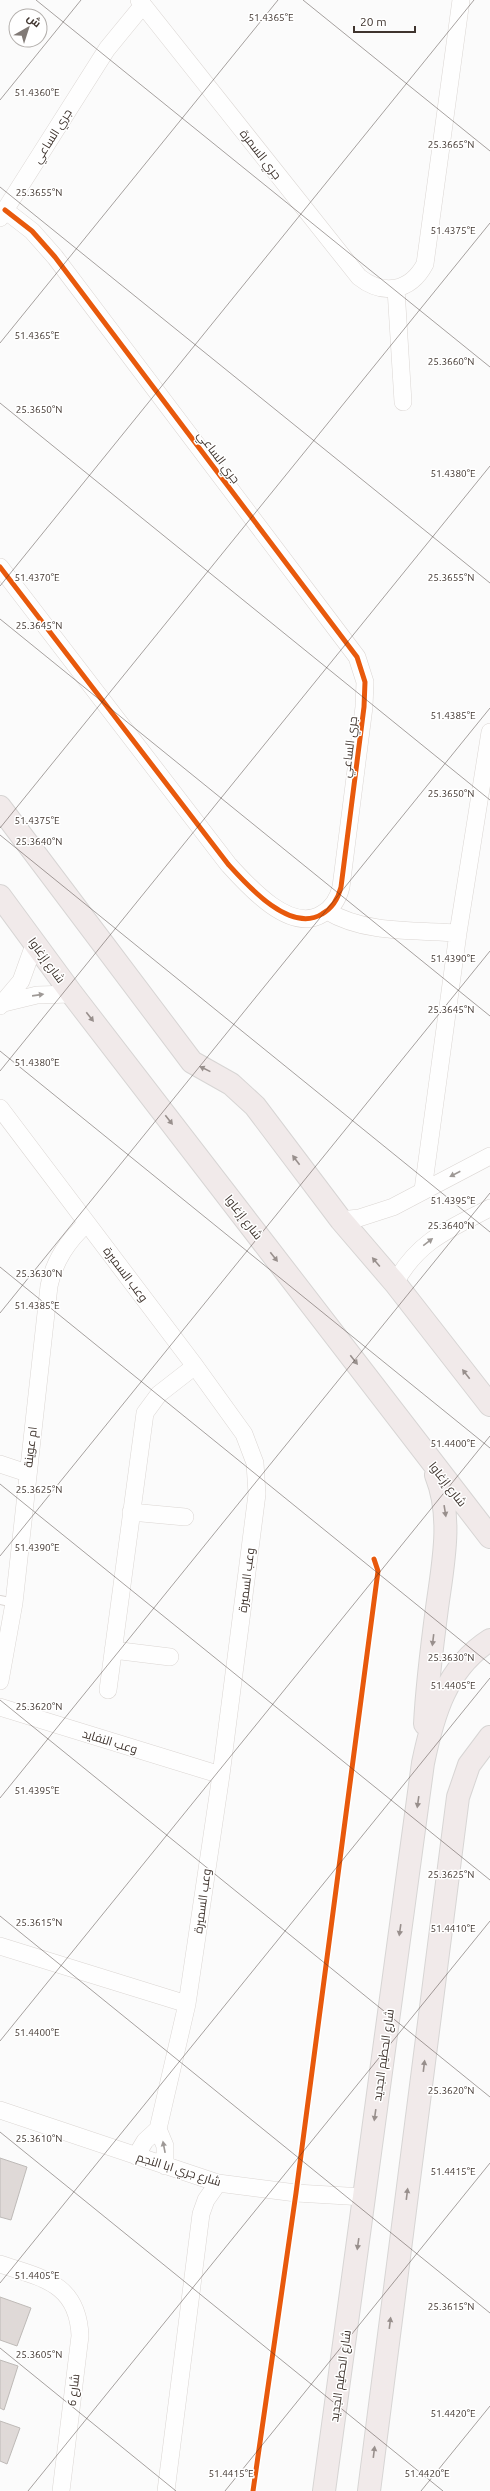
<svg xmlns="http://www.w3.org/2000/svg" width="490" height="2491" font-family="Ubuntu,Cairo,sans-serif">
  <rect width="100%" height="100%" fill="#fbfbfb"/>
  <path fill="#dfd9d7" stroke="#bebab7" d="M 0,2158 L 27,2167 L 11,2220 L 0,2217 Z
    M 0,2297 L 31,2308 L 17,2346 L 0,2340 Z
    M 0,2360 L 18,2366 L 4,2410 L 0,2408 Z
    M 0,2421 L 20,2428 L 7,2464 L 0,2461 Z"/>
  <g fill="none" stroke-linecap="round" stroke-linejoin="round">
    <g stroke="#dbd6d3" stroke-width="10">
      <path id="lane" d="M 0,1600 L 14,1603"/>
    </g>
    <g stroke="#dbd6d3" stroke-width="18">
      <path id="street" d="M 139,0 L 359,277 C 383,296 410,292 425,264 L 461,0
        M 0,218 L 107,49 L 143,5
        M 396,289 L 403,402
        M 0,567 L 228,864 C 247,885 290,934 322,914 C 333,908 338,899 341,887 L 364,707 L 365,682 L 357,657 L 55,257 L 32,231 L 5,210
        M 327,911 C 365,934 415,930 458,933
        M 4,1003 L 37,995 L 72,994
        M 0,1006 L 21,981 L 35,942
        M 0,1108 L 195,1366 L 244,1434 L 255,1463 L 257,1494 L 221,1775 L 187,2004 L 158,2129 L 165,2146 L 165,2166
        M 423,1190 L 458,933 L 490,732
        M 341,1220 L 359,1218 L 393,1207 L 490,1156
        M 395,1283 C 418,1241 449,1229 490,1208
        M 0,1464 L 27,1473
        M 131,1512 L 185,1517
        M 113,1650 L 170,1657
        M 0,1681 L 14,1603 L 49,1286 C 55,1259 68,1241 87,1223
        M 108,1690 L 145,1413 L 159,1394 L 195,1366
        M 0,1707 L 221,1775
        M 0,1946 L 187,2004
        M 0,2110 L 218,2183 L 296,2193 L 364,2197
        M 136,2156 L 145,2141 L 158,2129
        M 0,2264 C 42,2278 78,2283 80,2336 L 61,2491
        M 166,2491 L 201,2214 L 206,2200 L 218,2183"/>
    </g>
    <g stroke="#d7d5d4" stroke-width="24">
      <path id="primary" d="M 0,807 L 192,1062 L 231,1084 L 255,1106 L 341,1220 L 395,1283 L 490,1405
        M 0,896 L 72,994 L 490,1537
        M 425,1724 C 427,1685 432,1646 437,1608 C 443,1564 453,1517 436,1475
        M 324,2491 L 423,1763 C 433,1715 446,1668 490,1640
        M 369,2491 L 458,1797 L 469,1765 L 490,1737"/>
    </g>
    <use href="#lane" stroke="#fefefe" stroke-width="8"/>
    <use href="#street" stroke="#fefefe" stroke-width="17"/>
    <use href="#primary" stroke="#f1eaea" stroke-width="22"/>
    <g stroke="#fff" stroke-width="8">
      <path id="cycleway" d="M 0,567 L 228,864 C 247,885 290,934 322,914 C 333,908 338,899 341,887 L 364,707 L 365,682 L 357,657 L 55,257 L 32,231 L 5,210
        M 253,2491 L 296,2193 L 378,1571 L 374,1559"/>
    </g>
    <use href="#cycleway" stroke="#e8590c" stroke-width="5"/>
  </g>
  <defs><path id="oneway-solid" d="M-6-.8H1V-3.2L6.5 0L1 3.2V.8H-6Z"/></defs>
  <g fill="#9e9996">
    <use href="#oneway-solid" transform="translate(38 995) rotate(-8)"/>
    <use href="#oneway-solid" transform="translate(455 1174) rotate(153)"/>
    <use href="#oneway-solid" transform="translate(428 1242) rotate(-37)"/>
    <use href="#oneway-solid" transform="translate(164 2147) rotate(-101)"/>
  </g>
  <g fill="#988f8c">
    <use href="#oneway-solid" transform="translate(90 1017) rotate(52)"/>
    <use href="#oneway-solid" transform="translate(205 1069) rotate(-154)"/>
    <use href="#oneway-solid" transform="translate(169 1120) rotate(52)"/>
    <use href="#oneway-solid" transform="translate(296 1160) rotate(-127)"/>
    <use href="#oneway-solid" transform="translate(274 1257) rotate(52)"/>
    <use href="#oneway-solid" transform="translate(376 1262) rotate(-130)"/>
    <use href="#oneway-solid" transform="translate(354 1360) rotate(52)"/>
    <use href="#oneway-solid" transform="translate(466 1374) rotate(-128)"/>
    <use href="#oneway-solid" transform="translate(445 1511) rotate(81)"/>
    <use href="#oneway-solid" transform="translate(433 1640) rotate(97)"/>
    <use href="#oneway-solid" transform="translate(418 1802) rotate(98)"/>
    <use href="#oneway-solid" transform="translate(400 1930) rotate(98)"/>
    <use href="#oneway-solid" transform="translate(424 2066) rotate(-83)"/>
    <use href="#oneway-solid" transform="translate(375 2115) rotate(98)"/>
    <use href="#oneway-solid" transform="translate(407 2194) rotate(-83)"/>
    <use href="#oneway-solid" transform="translate(358 2244) rotate(98)"/>
    <use href="#oneway-solid" transform="translate(390 2323) rotate(-83)"/>
    <use href="#oneway-solid" transform="translate(374 2452) rotate(-83)"/>
  </g>
  <path fill="none" stroke="#3f342e" stroke-width="1" stroke-opacity="0.45" d="M 36,0 L 490,367M 303,0 L 490,151M 0,100 L 81,0M 0,187 L 490,583M 0,343 L 278,0M 0,403 L 490,800M 0,586 L 474,0M 0,619 L 490,1016M 0,828 L 490,223M 0,835 L 490,1232M 0,1051 L 490,1448M 0,1071 L 490,466M 0,1267 L 490,1664M 0,1313 L 490,708M 0,1484 L 490,1880M 0,1556 L 490,951M 0,1700 L 490,2097M 0,1798 L 490,1193M 0,1916 L 490,2313M 0,2041 L 490,1436M 0,2132 L 443,2491M 0,2283 L 490,1678M 0,2348 L 176,2491M 28,2491 L 490,1921M 225,2491 L 490,2163M 421,2491 L 490,2406"/>
  <g text-anchor="middle" dominant-baseline="central" stroke-width="3" stroke-linejoin="round" paint-order="stroke">
    <g font-size="12" fill="#3f342e" stroke="#fff">
      <text transform="translate(52 136) rotate(-58)">جري الساعي</text>
      <text transform="translate(261 154) rotate(52)">جري السمرة</text>
      <text transform="translate(219 457) rotate(53)">جري الساعي</text>
      <text transform="translate(349 747) rotate(-83)">جري الساعي</text>
      <text transform="translate(47 960) rotate(54)">شارع إزغاوا</text>
      <text transform="translate(244 1217) rotate(52)">شارع إزغاوا</text>
      <text transform="translate(126 1274) rotate(53)">وعب السميرة</text>
      <text transform="translate(30 1447) rotate(-83)">ام عوينة</text>
      <text transform="translate(448 1484) rotate(52)">شارع إزغاوا</text>
      <text transform="translate(246 1580) rotate(-83)">وعب السميرة</text>
      <text transform="translate(110 1741) rotate(17)">وعب النفايد</text>
      <text transform="translate(202 1901) rotate(-82)">وعب السميرة</text>
      <text transform="translate(383 2055) rotate(-82)">شارع الحطيم الجديد</text>
      <text transform="translate(179 2169) rotate(17)">شارع جري ابا النجم</text>
      <text transform="translate(340 2376) rotate(-82)">شارع الحطيم الجديد</text>
      <text transform="translate(73 2390) rotate(-83)">شارع 6</text>
    </g>
  </g>
  <g font-size="10" text-anchor="middle" fill="#3f342e" stroke="#fff" stroke-width="3" stroke-linejoin="round" paint-order="stroke">
    <text x="271" y="21">51.4365°E</text>
    <text x="37" y="96">51.4360°E</text>
    <text x="451" y="148">25.3665°N</text>
    <text x="39" y="196">25.3655°N</text>
    <text x="453" y="234">51.4375°E</text>
    <text x="37" y="339">51.4365°E</text>
    <text x="451" y="365">25.3660°N</text>
    <text x="39" y="413">25.3650°N</text>
    <text x="453" y="477">51.4380°E</text>
    <text x="451" y="581">25.3655°N</text>
    <text x="37" y="581">51.4370°E</text>
    <text x="39" y="629">25.3645°N</text>
    <text x="453" y="719">51.4385°E</text>
    <text x="451" y="797">25.3650°N</text>
    <text x="37" y="824">51.4375°E</text>
    <text x="39" y="845">25.3640°N</text>
    <text x="453" y="962">51.4390°E</text>
    <text x="451" y="1013">25.3645°N</text>
    <text x="37" y="1066">51.4380°E</text>
    <text x="453" y="1204">51.4395°E</text>
    <text x="451" y="1229">25.3640°N</text>
    <text x="39" y="1277">25.3630°N</text>
    <text x="37" y="1309">51.4385°E</text>
    <text x="453" y="1447">51.4400°E</text>
    <text x="39" y="1493">25.3625°N</text>
    <text x="37" y="1551">51.4390°E</text>
    <text x="451" y="1661">25.3630°N</text>
    <text x="453" y="1689">51.4405°E</text>
    <text x="39" y="1710">25.3620°N</text>
    <text x="37" y="1794">51.4395°E</text>
    <text x="451" y="1878">25.3625°N</text>
    <text x="39" y="1926">25.3615°N</text>
    <text x="453" y="1932">51.4410°E</text>
    <text x="37" y="2036">51.4400°E</text>
    <text x="451" y="2094">25.3620°N</text>
    <text x="39" y="2142">25.3610°N</text>
    <text x="453" y="2175">51.4415°E</text>
    <text x="37" y="2279">51.4405°E</text>
    <text x="451" y="2310">25.3615°N</text>
    <text x="39" y="2358">25.3605°N</text>
    <text x="453" y="2417">51.4420°E</text>
    <text x="231" y="2477">51.4415°E</text>
    <text x="427" y="2477">51.4420°E</text>
  </g>
  <g transform="translate(28 28) rotate(39)"><circle r="19" fill="#ffffff" stroke="#b2aeab"/>
  <path d="M0-3L7 15L0 10L-7 15Z" fill="#817a76"/>
  <text y="-6" font-size="11" font-weight="bold" text-anchor="middle" fill="#3f342e">ش</text>
  </g>
  <path d="M354 26v6h61v-6" fill="none" stroke="#3f342e" stroke-width="2"/>
  <text x="360" y="26" font-size="12" fill="#3f342e" stroke="#ffffff" stroke-width="3" paint-order="stroke">20 m</text>
</svg>
